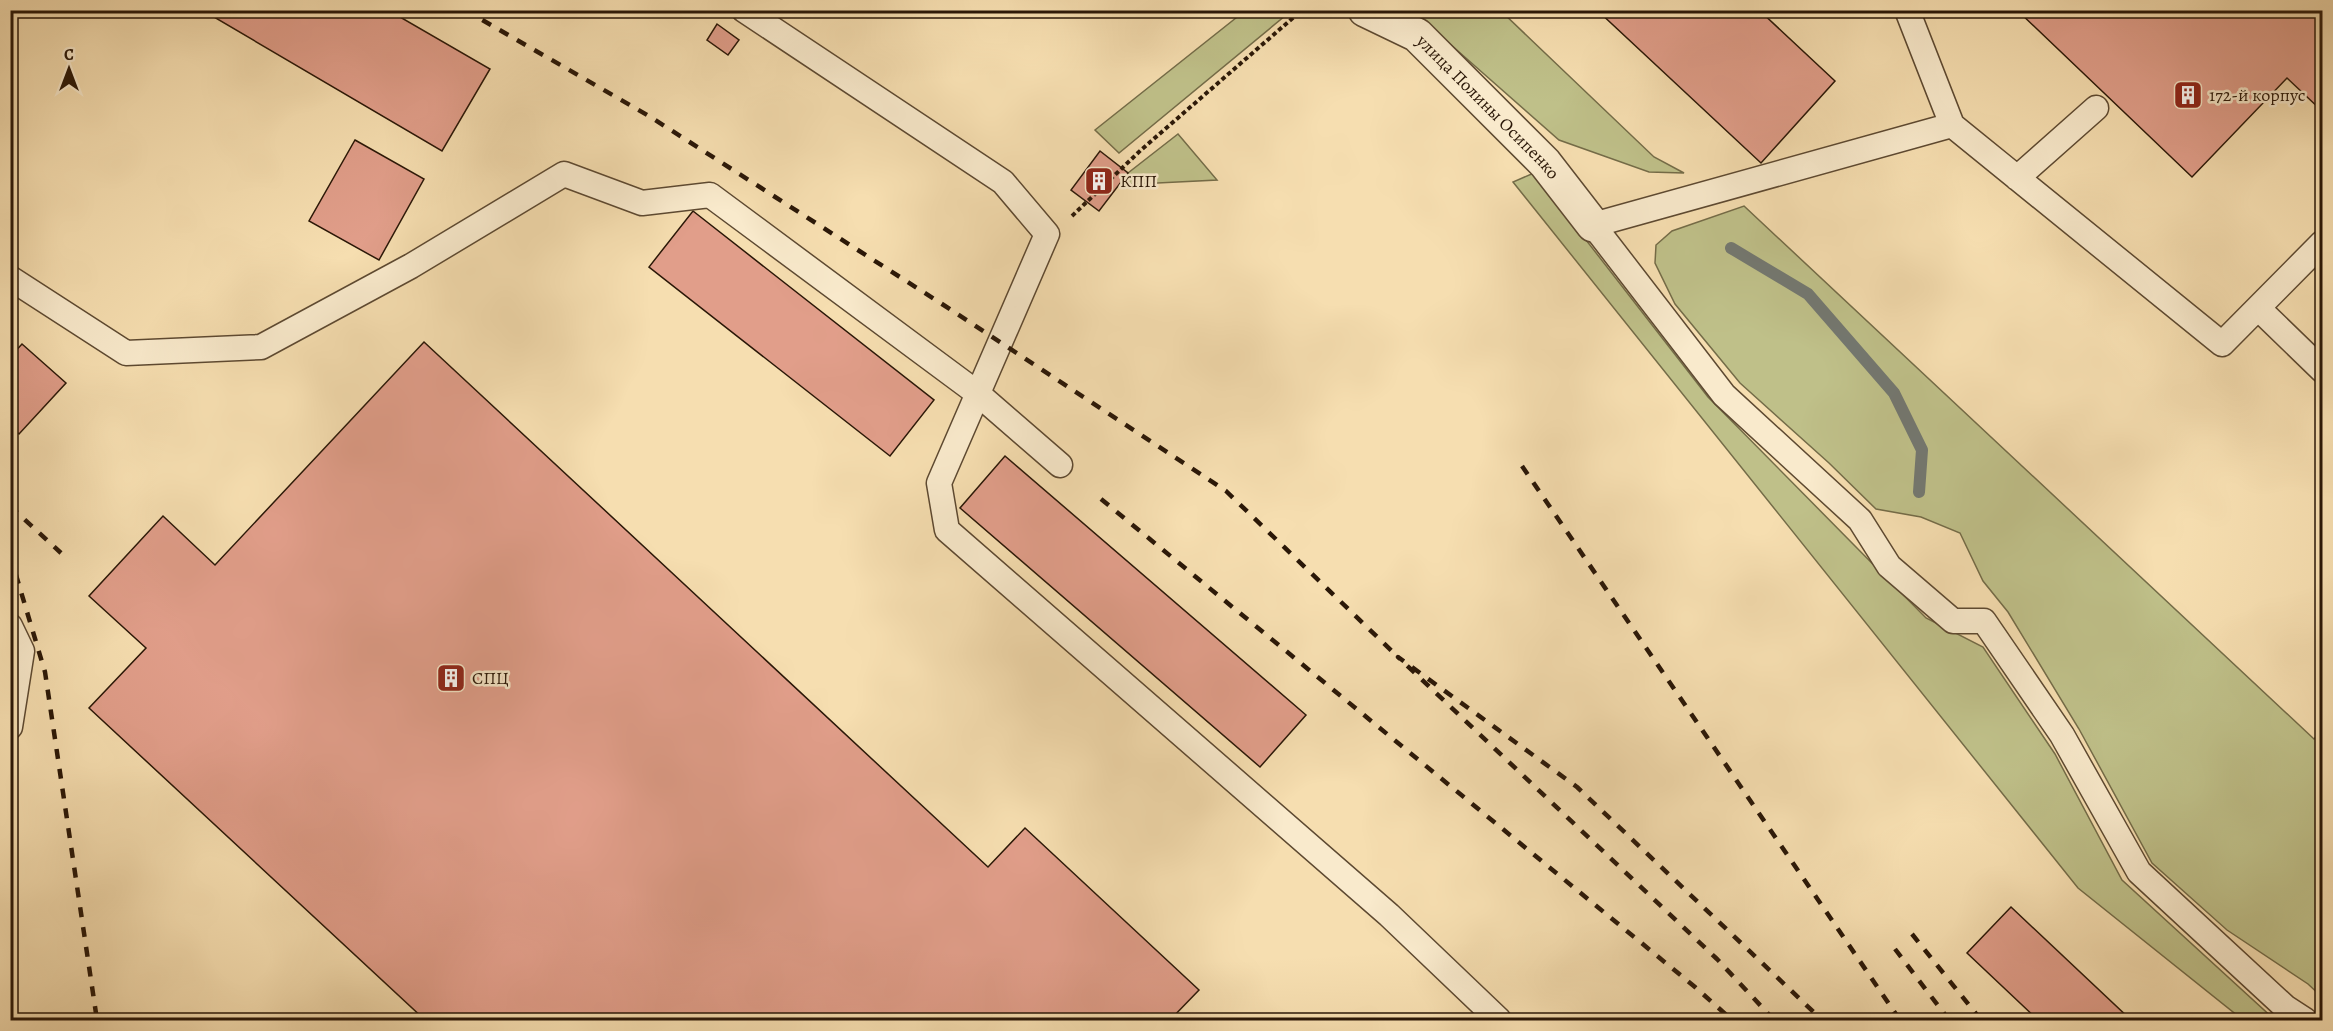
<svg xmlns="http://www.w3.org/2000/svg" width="2333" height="1031" font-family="Alegreya,serif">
  <rect width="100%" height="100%" fill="#f6deb0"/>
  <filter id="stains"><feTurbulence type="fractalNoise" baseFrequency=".00333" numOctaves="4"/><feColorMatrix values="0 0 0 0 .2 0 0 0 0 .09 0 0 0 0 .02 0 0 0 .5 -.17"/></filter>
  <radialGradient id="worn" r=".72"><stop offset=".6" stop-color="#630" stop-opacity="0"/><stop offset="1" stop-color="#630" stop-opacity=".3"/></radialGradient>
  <path fill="#bfc089" stroke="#746c48" stroke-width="1.5" d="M 1246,10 L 1291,11 L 1119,153 L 1095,130 Z
    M 1405,11 L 1501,11 L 1654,157 L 1684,173 L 1649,172 L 1559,140 L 1425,22 Z
    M 1178,134 L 1217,180 L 1118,185 L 1128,173 Z
    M 1534,173 L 1708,397 L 1926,618 L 1983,647 L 2055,754 L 2122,880 L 2275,1020 L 2243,1020 L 2078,888 L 1513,182 Z
    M 1744,206 L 2314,739 L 2322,731 L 2322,997 L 2308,984 L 2227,930 L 2152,863 L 2079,729 L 2008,612 L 1983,581 L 1960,533 L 1921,517 L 1876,509 L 1829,463 L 1740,383 L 1675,304 L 1655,263 L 1656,245 L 1672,231 Z"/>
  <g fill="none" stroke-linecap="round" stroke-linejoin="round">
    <path stroke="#737871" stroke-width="12" d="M 1731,248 L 1808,294 L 1894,393 L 1922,450 L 1919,492"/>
  </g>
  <path fill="#e19e8a" stroke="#2a1707" stroke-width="1.5" d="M 202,10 L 388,10 L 490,69 L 442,151 Z
    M 1597,10 L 1759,10 L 1835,81 L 1761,163 Z
    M 2017,10 L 2322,10 L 2322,111 L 2287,78 L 2192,177 Z
    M 717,24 L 739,40 L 728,55 L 707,40 Z
    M 355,140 L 424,179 L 379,260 L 309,221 Z
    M 1100,151 L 1128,173 L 1099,211 L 1071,190 Z
    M 693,211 L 934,400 L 890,456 L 649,267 Z
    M 424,342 L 988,867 L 1025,828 L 1199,990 L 1170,1020 L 425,1020 L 89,708 L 146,648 L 89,596 L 163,516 L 215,565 Z
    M 22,344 L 66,383 L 19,434 L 10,426 L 10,357 Z
    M 1005,456 L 1306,715 L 1260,767 L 960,508 Z
    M 2011,907 L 2131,1020 L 2038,1020 L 1967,953 Z"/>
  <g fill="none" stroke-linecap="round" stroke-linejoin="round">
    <g stroke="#5d4931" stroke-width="27">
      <path id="lane" d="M 744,10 L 1003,182 L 1047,234 L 939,483 L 947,530 L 1389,915 L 1499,1020
        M 1907,10 L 1952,125
        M 2017,178 L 2096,108
        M 10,278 L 126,353 L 261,347 L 411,266 L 564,174 L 642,203 L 710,195 L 977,393 L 1060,465
        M 2258,308 L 2322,370
        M 10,626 L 22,651 L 10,727
        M 2305,1020 L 2285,1007 L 2139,872 L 2062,735 L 1984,621 L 1953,621 L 1889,566 L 1860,520 L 1724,395 L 1593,225 L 1952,125 L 2222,344 L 2322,243"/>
    </g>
    <g stroke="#5d4931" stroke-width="36">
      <g id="street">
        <path id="s1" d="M 1365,10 L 1417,35 L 1545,163 L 1593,225"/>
      </g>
    </g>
    <path stroke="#2a1707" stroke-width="4" stroke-dasharray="4.5 3" stroke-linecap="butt" d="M 1072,216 L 1141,150 L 1302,10"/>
    <use href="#lane" stroke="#f9eacc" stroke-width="24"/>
    <use href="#street" stroke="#f9eacc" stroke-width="33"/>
    <path stroke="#2a1707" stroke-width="4.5" stroke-dasharray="10 10" stroke-linecap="butt" d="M 465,10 L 649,116 L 942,304 L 1226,491 L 1398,657
      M 1522,466 L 1900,1020
      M 1101,499 L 1695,987 L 1732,1020
      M 10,506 L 61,553
      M 10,555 L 45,672 L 97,1020
      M 1912,934 L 1981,1020
      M 1895,949 L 1949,1020
      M 1774,1020 L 1717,959 L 1398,657 L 1577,787 L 1822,1020"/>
  </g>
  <defs>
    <g id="building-square" transform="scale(1.5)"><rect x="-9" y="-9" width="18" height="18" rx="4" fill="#8f2418" stroke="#f9eacc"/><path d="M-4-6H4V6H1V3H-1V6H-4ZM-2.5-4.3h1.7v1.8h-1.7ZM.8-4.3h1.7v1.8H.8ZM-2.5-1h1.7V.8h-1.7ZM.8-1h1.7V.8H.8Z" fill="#fff"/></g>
  </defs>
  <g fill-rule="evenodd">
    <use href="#building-square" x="2188" y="95"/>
    <use href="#building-square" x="1099" y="181"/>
    <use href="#building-square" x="451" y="678"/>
  </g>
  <g text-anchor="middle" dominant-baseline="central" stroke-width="5" stroke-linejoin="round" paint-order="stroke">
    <g font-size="18" fill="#2a1707" stroke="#f9eacc" text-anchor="start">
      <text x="2209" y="95">172-й корпус</text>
      <text x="1120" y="181">КПП</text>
      <text x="472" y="678">СПЦ</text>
    </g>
    <g font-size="18" fill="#2a1707" stroke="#f9eacc">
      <text stroke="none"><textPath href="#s1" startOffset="159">улица Полины Осипенко</textPath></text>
    </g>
  </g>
  <rect width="2333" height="1031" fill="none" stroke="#f6deb0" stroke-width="36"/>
  <rect x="12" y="12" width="2309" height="1007" fill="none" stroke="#2a1707" stroke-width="3"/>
  <rect x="18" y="18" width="2297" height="995" fill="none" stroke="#2a1707" stroke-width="1.5"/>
  <g transform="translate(69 69)" stroke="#f9eacc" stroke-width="4.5" paint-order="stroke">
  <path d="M0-4.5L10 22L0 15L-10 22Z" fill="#2a1707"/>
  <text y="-9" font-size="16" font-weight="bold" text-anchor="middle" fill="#2a1707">С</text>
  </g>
  <rect width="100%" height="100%" filter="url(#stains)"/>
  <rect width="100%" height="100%" fill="url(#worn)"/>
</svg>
